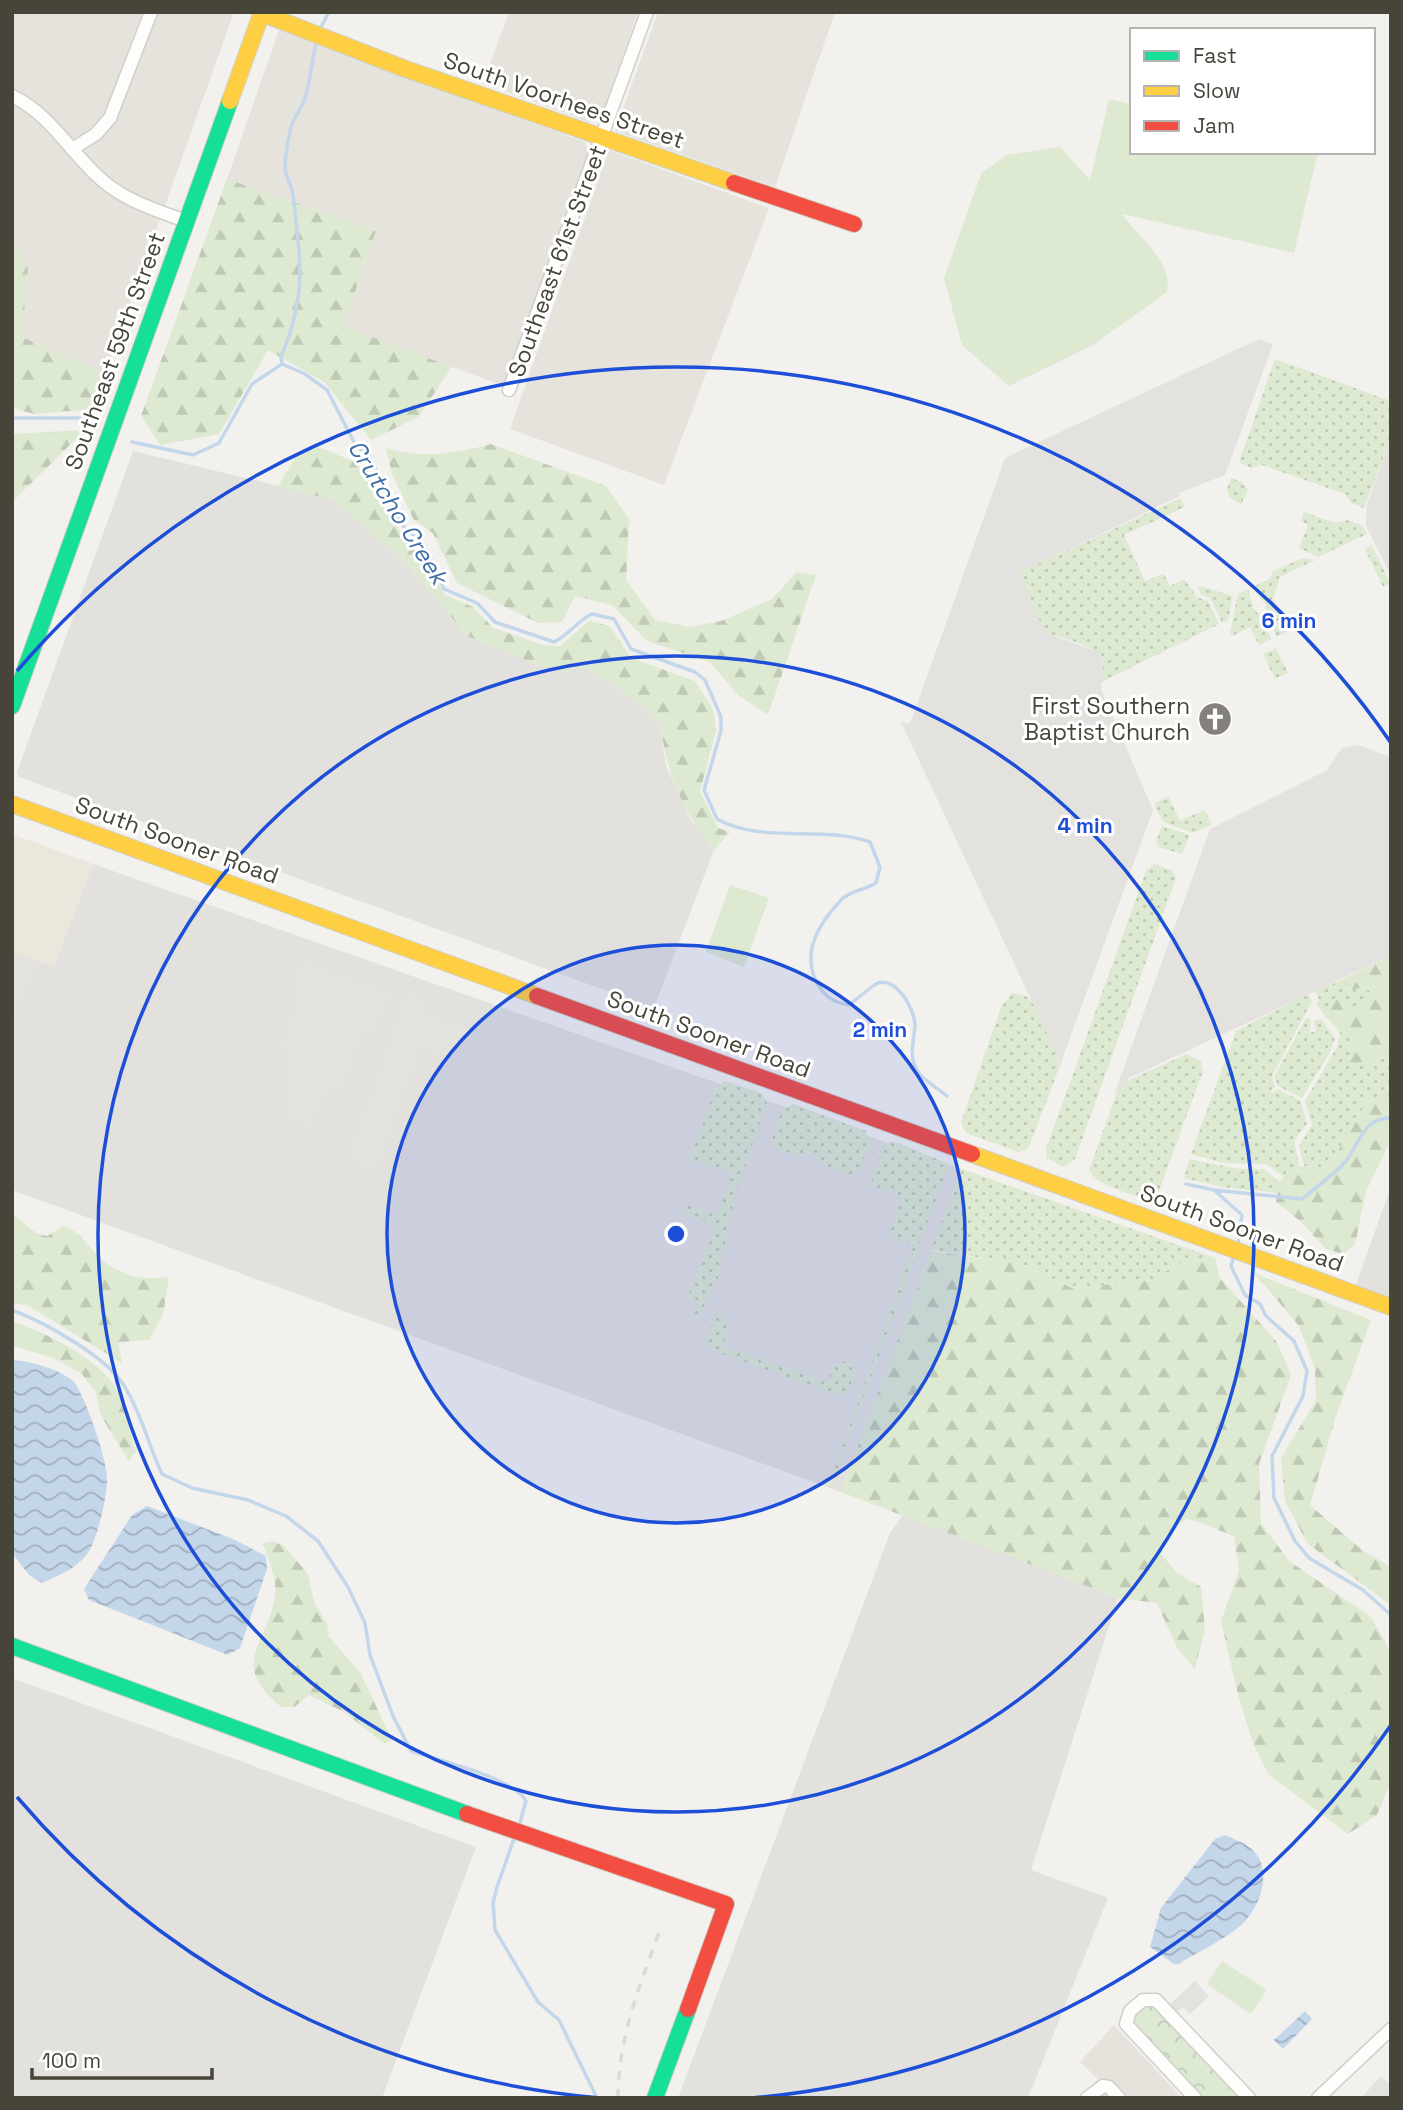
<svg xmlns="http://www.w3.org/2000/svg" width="1403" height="2110" font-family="'Space Grotesk',sans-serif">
  <defs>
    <pattern id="grass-dots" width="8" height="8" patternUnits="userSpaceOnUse" patternTransform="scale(1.75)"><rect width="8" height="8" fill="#dde9d1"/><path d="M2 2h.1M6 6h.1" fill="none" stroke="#bfc9b4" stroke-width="1.8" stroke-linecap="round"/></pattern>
    <pattern id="forest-firs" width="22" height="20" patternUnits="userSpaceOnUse" patternTransform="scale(1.75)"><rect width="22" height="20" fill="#dde9d1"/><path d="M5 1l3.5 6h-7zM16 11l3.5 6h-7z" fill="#bfc9b4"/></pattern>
    <pattern id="park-crowns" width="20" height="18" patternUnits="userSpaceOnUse" patternTransform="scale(1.75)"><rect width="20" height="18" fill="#dde9d1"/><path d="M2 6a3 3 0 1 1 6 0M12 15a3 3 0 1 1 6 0" fill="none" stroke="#bfc9b4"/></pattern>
    <pattern id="water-waves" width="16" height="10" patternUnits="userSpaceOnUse" patternTransform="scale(1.75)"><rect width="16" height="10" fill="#c4d6ea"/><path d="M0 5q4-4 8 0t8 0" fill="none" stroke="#a1afbf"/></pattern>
  </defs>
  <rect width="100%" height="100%" fill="#f2f1ee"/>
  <path fill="#e5e3dc" d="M 12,12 L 234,12 L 105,374 L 22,337 L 28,269 L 12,237 Z
    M 509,12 L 638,12 L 603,112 L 592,123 L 483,83 Z
    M 658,12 L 835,12 L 775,187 L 615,131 Z
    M 279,30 L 585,142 L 588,155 L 506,387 L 343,326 L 376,231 L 227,179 Z
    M 609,150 L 769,208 L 664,485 L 510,429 Z
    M 1114,2025 L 1182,2098 L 1085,2098 L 1098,2079 L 1080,2062 Z"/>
  <path fill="#ece7dc" d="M 12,834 L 93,864 L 54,968 L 12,952 Z"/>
  <path fill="#e3e1de" d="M 133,451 L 333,499 L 409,567 L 467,636 L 558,673 L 585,666 L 636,701 L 660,723 L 666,766 L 690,818 L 714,850 L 654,1008 L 19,777 L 17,772 Z
    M 93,864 L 962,1169 L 841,1492 L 12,1190 L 12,952 L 54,967 Z
    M 1391,1186 L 1391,1307 L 1353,1293 Z
    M 903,1515 L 1118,1598 L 1031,1870 L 1108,1898 L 1028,2098 L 678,2098 L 890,1533 Z
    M 12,1678 L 476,1847 L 382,2098 L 12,2098 Z"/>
  <path fill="url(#grass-dots)" d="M 1275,359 L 1391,401 L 1391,438 L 1364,508 L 1351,503 L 1345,494 L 1262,465 L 1251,468 L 1239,462 Z
    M 1231,478 L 1242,482 L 1248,490 L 1241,504 L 1229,497 L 1227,489 Z
    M 1181,498 L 1185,507 L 1124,535 L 1145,581 L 1164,574 L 1170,586 L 1184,579 L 1197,597 L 1208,601 L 1219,624 L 1100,683 C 1101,676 1105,668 1102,660 C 1096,644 1060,638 1045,633 L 1018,573 Z
    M 1304,512 L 1335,523 L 1347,520 L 1363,526 L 1367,534 L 1318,557 L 1299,548 L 1308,525 L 1301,521 Z
    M 1372,545 L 1390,583 L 1383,587 L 1365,549 Z
    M 1303,558 L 1315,560 L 1280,577 L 1273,599 L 1288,631 L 1277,637 L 1265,612 L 1266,605 L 1252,587 L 1270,579 L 1273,571 Z
    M 1201,586 L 1233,596 L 1228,620 L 1222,623 L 1211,599 L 1201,595 L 1198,587 Z
    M 1248,589 L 1254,610 L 1259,614 L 1271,639 L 1259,645 L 1250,627 L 1232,636 L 1230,633 L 1238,594 Z
    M 1276,648 L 1288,673 L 1275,679 L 1263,654 Z
    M 1168,796 L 1180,821 L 1204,810 L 1212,825 L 1193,833 L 1163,822 L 1154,804 Z
    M 1162,826 L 1190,835 L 1182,854 L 1158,847 L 1156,841 Z
    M 1154,864 L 1172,870 L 1176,878 L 1075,1159 L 1063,1167 L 1047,1158 L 1046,1149 L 1146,871 Z
    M 1344,979 L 1352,990 L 1362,987 L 1373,992 L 1361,1007 L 1351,1009 L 1337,998 L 1325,1016 L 1316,1003 L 1319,1000 L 1315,991 Z
    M 1012,993 L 1027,996 C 1042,1014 1058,1045 1059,1068 L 1031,1142 L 1027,1149 L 1018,1152 L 966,1133 L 961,1123 L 1001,1007 Z
    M 1308,994 L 1312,1001 L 1272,1076 L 1275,1087 L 1270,1091 L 1273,1093 L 1277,1089 L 1301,1101 L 1307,1124 L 1294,1141 L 1299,1164 L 1284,1177 L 1266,1164 L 1223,1163 L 1191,1154 L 1236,1031 Z
    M 1306,1018 L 1311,1020 L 1310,1033 L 1316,1031 L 1314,1020 L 1321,1019 L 1335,1038 L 1330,1052 L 1302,1098 L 1278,1086 L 1274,1077 Z
    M 1340,1032 L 1355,1036 L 1349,1065 L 1374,1063 L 1391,1052 L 1391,1101 L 1367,1101 L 1328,1168 L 1304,1166 L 1299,1146 L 1312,1125 L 1305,1101 L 1338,1045 Z
    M 1187,1054 L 1201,1062 L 1203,1071 L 1156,1199 C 1141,1200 1094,1184 1089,1170 L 1120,1084 Z
    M 725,1081 L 761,1093 L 767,1103 L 735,1195 L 718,1278 L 699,1316 L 693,1314 L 698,1302 L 687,1298 L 716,1226 L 685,1214 L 683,1203 L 717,1215 L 732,1175 L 689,1159 L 716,1088 Z
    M 793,1104 L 866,1131 L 870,1144 L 858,1173 L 852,1175 L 820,1164 L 814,1154 L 808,1152 L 797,1156 L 773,1147 C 770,1135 780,1108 793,1104 Z
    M 889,1142 L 896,1142 L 949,1164 L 831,1487 L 828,1486 L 914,1245 L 889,1235 L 902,1196 L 870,1185 L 884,1146 Z
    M 1189,1159 L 1239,1169 L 1264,1169 L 1279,1182 L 1277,1193 L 1222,1187 L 1184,1178 Z
    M 962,1169 L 1215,1258 L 1174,1264 L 1157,1280 L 1072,1288 L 1022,1264 L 931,1250 Z
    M 720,1308 L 728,1329 L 723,1346 L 827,1382 L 833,1366 L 845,1361 L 853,1365 L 856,1371 L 848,1391 L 839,1396 L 707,1348 L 705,1341 Z"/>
  <path fill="url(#forest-firs)" d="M 227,179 L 376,231 L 343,326 L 452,367 L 418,417 L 371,440 L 324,382 L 268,350 L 219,434 L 160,445 L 141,416 Z
    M 12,237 L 28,269 L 22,337 L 105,374 L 93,409 L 34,414 L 12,408 Z
    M 85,430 L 12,502 L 12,434 Z
    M 491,444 L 606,486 L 629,519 L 626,580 L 655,620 L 689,627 L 721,621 L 772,599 L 797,572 L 816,575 L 768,715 L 738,695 L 710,662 L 647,641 L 612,605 L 575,596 L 562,622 L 538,623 L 457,583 L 433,533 L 414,520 L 392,474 L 386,448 C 425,459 453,454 491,444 Z
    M 316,446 L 355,462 L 399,530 L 418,546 L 445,595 L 473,607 L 493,628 L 543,645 L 560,646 L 589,621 L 610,626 L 631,658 L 695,681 L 713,709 L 716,731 L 700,791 L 718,828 L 730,832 L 714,850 C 680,806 668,777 660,723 L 636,701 L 585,666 L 558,673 L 467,636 L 409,567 L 333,499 L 277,488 L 296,457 Z
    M 1391,956 L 1391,1052 L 1374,1063 L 1348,1065 L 1355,1036 L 1340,1032 L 1325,1016 L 1337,997 L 1351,1008 L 1361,1007 L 1372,991 L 1362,987 L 1352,990 L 1344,979 Z
    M 1367,1101 L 1391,1101 L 1391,1140 L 1366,1191 L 1355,1244 L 1343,1254 L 1326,1249 L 1300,1221 L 1276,1202 L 1279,1182 L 1294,1166 L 1328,1168 Z
    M 12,1214 L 36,1233 L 47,1236 L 64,1226 C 78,1232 84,1239 93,1251 C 115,1275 138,1281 169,1277 L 163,1315 L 149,1340 L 118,1342 L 122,1363 L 27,1305 L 12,1303 Z
    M 931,1251 L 1022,1264 L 1072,1288 L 1157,1280 L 1174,1264 L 1215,1258 L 1219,1277 L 1277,1342 L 1291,1375 L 1259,1464 L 1261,1523 L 1289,1561 L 1371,1617 L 1391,1652 L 1391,1781 L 1377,1815 L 1348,1834 L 1268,1774 L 1253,1743 L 1239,1699 L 1221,1621 L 1239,1570 L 1234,1536 L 1187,1518 L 1165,1536 L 1161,1554 L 1177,1573 L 1201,1587 L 1205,1629 L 1195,1669 L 1177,1648 L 1157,1603 L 1118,1598 L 841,1492 Z
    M 1254,1273 L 1371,1320 L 1336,1416 L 1310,1505 L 1362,1550 L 1391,1567 L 1391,1605 L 1308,1544 L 1285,1501 L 1281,1458 L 1316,1400 L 1315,1369 L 1299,1326 Z
    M 12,1321 C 46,1333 104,1360 119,1394 C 126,1413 130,1433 136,1452 L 129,1461 L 101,1416 L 96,1392 L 81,1373 L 53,1358 L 12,1345 Z
    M 273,1541 L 284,1546 L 308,1574 L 314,1602 L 327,1624 L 329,1637 L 360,1672 L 392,1740 L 385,1744 L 344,1712 L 309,1695 L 294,1707 L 281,1707 C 228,1663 267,1646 275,1596 C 278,1581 267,1557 263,1543 Z"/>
  <path fill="url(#park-crowns)" d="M 1150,2000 L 1249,2098 L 1200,2098 L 1129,2023 Z"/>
  <path fill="#dde9d1" d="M 1109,99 L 1132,104 L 1132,152 L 1318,152 L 1294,253 L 1122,214 C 1138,237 1173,261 1167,292 L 1093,345 L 1009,386 L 962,345 L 944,278 L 981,174 L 1006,155 L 1060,147 L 1090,180 Z
    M 730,885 L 769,898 L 744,967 L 706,952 Z
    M 1222,1961 L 1267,1990 L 1251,2014 L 1207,1984 Z"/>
  <path fill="#e3e2df" d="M 1259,339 L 1273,344 L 1225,475 L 1179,493 L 1180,496 L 1019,573 L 1045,633 L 1094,650 L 1100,656 L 1103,664 L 1101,689 L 1153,810 L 1059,1068 L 1058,1057 L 901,722 L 910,724 L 1005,458 Z
    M 1391,438 L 1391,576 L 1366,526 L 1367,504 Z
    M 1358,745 L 1391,757 L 1391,956 L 1129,1078 L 1114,1095 L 1210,829 L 1327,770 L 1342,748 Z
    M 12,953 L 36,962 L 12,1030 Z
    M 301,960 L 392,992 L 375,1036 L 363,1033 L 343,1090 L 328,1085 L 312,1130 L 284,1119 L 283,1090 L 290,1072 L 280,1043 L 295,1000 L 290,992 Z
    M 406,991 L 425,998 L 421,1012 L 571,1066 L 559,1098 L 409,1044 L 421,1050 L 376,1172 L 346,1162 Z
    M 598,1050 L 700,1087 L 661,1187 L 558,1150 Z
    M 772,1141 L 775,1149 L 793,1154 L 779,1195 L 756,1187 Z
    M 513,1153 L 535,1161 L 507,1238 L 485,1231 Z
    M 689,1159 L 732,1174 L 717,1215 L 678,1201 Z
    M 1195,1981 L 1209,1996 L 1190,2014 L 1183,2007 L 1177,2012 L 1169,2005 Z
    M 1381,2076 L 1388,2083 L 1391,2081 L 1391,2098 L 1361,2098 Z"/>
  <path fill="url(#water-waves)" d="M 12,1360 C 30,1361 59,1369 73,1381 C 84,1392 107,1460 107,1477 C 108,1493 97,1542 87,1554 C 76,1569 59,1575 42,1583 L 29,1575 L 12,1553 Z
    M 147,1506 L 233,1539 L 266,1556 L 267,1569 L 240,1648 L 228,1655 L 89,1600 L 84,1589 L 132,1515 Z
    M 1225,1835 C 1233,1839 1243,1842 1249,1847 C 1273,1864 1263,1901 1246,1920 C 1231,1937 1199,1951 1179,1964 L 1174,1964 L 1150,1947 L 1161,1908 L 1215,1839 Z
    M 1305,2011 L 1312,2019 L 1283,2049 L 1274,2040 Z"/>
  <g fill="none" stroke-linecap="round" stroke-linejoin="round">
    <path stroke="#c4d6ea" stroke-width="3.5" d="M 320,29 L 329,12
      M 282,364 L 281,357 C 308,292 300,261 293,195 C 292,185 284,175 285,164 C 286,153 288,138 291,127 C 294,117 302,108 305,98 C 311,79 312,59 317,40
      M 12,418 L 90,418
      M 132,442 L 193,455 L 219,443 L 252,384 L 282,364 L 305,374 L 327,390 L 356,446 L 369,455 L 402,525 L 425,546 L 444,589 L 477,603 L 495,622 L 554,642 C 570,634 577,621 592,614 L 614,619 L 631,649 L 695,672 L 705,680 L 721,717 L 721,731 L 704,790 L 717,819 C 762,844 822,825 870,842 L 880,867 L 876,883 C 865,890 852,890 842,899 C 819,923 800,953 818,985 C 826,997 833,1002 848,1005 C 857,1000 871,986 878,983 C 897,977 914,1009 915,1024 C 915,1040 907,1055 918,1072 C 924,1081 939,1089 947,1096
      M 1186,1184 L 1214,1190 L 1302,1199 C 1316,1187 1333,1176 1345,1162 C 1360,1145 1361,1118 1391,1118
      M 1214,1190 L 1242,1215 L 1238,1245
      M 1234,1256 L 1231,1266 L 1245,1295 L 1260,1304 L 1266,1316 L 1294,1341 L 1307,1371 L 1303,1396 L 1272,1456 L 1274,1498 L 1295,1541 L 1309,1558 L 1363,1590 L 1391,1615
      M 12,1310 C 44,1322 105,1356 123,1384 C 141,1412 148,1444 162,1474 L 192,1488 L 248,1500 L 286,1516 L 318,1541 L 348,1587 L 365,1623 L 370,1655 L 393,1716 L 411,1751 C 436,1759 516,1779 526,1801 L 519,1826
      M 515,1836 L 497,1887 L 493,1903 L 495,1930 L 538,2002 L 559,2020 L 597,2098"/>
    <g stroke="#d0cfcb" stroke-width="15">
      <path id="street" d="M 12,96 C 52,115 71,154 103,181 C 126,201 158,211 186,221
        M 74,148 L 96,134 L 110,118 L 151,12
        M 509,390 L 647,12
        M 1087,2098 L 1103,2086 L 1109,2087 L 1119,2098
        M 1195,2098 L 1126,2024 L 1130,2011 L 1143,2000 L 1156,2000 L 1249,2098
        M 1318,2098 L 1391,2029"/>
    </g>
    <g stroke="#d0cfc6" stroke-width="18">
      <path id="fast" d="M 12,706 L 230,101
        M 12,1646 L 467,1814
        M 655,2098 L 688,2009"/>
    </g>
    <g stroke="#d0cfc6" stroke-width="18">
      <path id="slow" d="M 261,13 L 403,68 L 734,183
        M 230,101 L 262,12
        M 12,804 L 537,996
        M 972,1154 L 1391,1307"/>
    </g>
    <g stroke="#d0cfc6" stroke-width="18">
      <path id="jam" d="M 734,183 L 854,224
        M 537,996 L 972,1154
        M 467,1814 L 726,1904 L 688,2009"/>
    </g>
    <use href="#street" stroke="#fdfdfc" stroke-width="12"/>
    <use href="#fast" stroke="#16e098" stroke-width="16"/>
    <use href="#slow" stroke="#ffcf43" stroke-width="16"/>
    <use href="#jam" stroke="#f24e42" stroke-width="16"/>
    <path stroke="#dadada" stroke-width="3.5" stroke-dasharray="9 9" stroke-linecap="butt" d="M 618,2098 C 618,2038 640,1985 660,1930"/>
  </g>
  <circle cx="676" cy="1234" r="289" fill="#1d4ed8" fill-opacity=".12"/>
  <g fill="none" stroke="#1d4ed8" stroke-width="3.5">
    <circle cx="676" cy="1234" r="289"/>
    <circle cx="676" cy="1234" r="578"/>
    <path d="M1391 1725A867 867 0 0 1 752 2098M600 2098A867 867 0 0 1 17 1797M17 671A867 867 0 0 1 1391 743"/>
  </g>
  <defs>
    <g id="church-disc" transform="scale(1.75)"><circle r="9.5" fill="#838179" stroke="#fff"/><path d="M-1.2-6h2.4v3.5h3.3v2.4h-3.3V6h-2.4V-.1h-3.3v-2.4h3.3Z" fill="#fff"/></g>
  </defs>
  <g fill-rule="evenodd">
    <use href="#church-disc" x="1215" y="719"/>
  </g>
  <g text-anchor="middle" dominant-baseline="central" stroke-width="6" stroke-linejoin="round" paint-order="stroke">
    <g font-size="23" fill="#47443a" stroke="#fff">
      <text transform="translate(564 100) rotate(19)">South Voorhees Street</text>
      <text transform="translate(557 261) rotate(-70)">Southeast 61st Street</text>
      <text transform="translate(115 351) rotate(-70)">Southeast 59th Street</text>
      <text transform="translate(177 840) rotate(20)">South Sooner Road</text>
      <text transform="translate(709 1034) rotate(20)">South Sooner Road</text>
      <text transform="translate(1242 1228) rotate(20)">South Sooner Road</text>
    </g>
    <g font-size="23" fill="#47443a" stroke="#fff" text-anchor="end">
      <text x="1190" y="706">First Southern<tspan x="1190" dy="26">Baptist Church</tspan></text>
    </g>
    <g font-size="24" font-style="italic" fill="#406fa7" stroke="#fff">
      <text transform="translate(398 512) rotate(58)">Crutcho Creek</text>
    </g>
  </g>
  <circle cx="676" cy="1234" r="10" fill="#1d4ed8" stroke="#fff" stroke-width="3.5"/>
  <g font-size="21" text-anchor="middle" font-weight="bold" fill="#1d4ed8" stroke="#fff" stroke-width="6" stroke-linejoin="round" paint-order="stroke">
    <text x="1289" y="628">6 min</text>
    <text x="1085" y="833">4 min</text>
    <text x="880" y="1037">2 min</text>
  </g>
  <rect width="1403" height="2110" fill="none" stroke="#47443a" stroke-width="28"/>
  <rect x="1130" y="28" width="245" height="126" fill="#ffffff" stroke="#b5b4b0" stroke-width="2"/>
  <rect x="1144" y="51" width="35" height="10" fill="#16e098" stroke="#b5b4b0" stroke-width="2"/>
  <text x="1193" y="63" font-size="21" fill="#47443a">Fast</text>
  <rect x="1144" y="86" width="35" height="10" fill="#ffcf43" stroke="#b5b4b0" stroke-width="2"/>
  <text x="1193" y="98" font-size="21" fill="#47443a">Slow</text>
  <rect x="1144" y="121" width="35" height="10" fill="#f24e42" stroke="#b5b4b0" stroke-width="2"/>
  <text x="1193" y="133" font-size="21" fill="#47443a">Jam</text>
  <path d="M32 2068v10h180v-10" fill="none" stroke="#47443a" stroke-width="3.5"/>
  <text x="42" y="2068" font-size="21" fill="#47443a" stroke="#ffffff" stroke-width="5" paint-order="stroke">100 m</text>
</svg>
